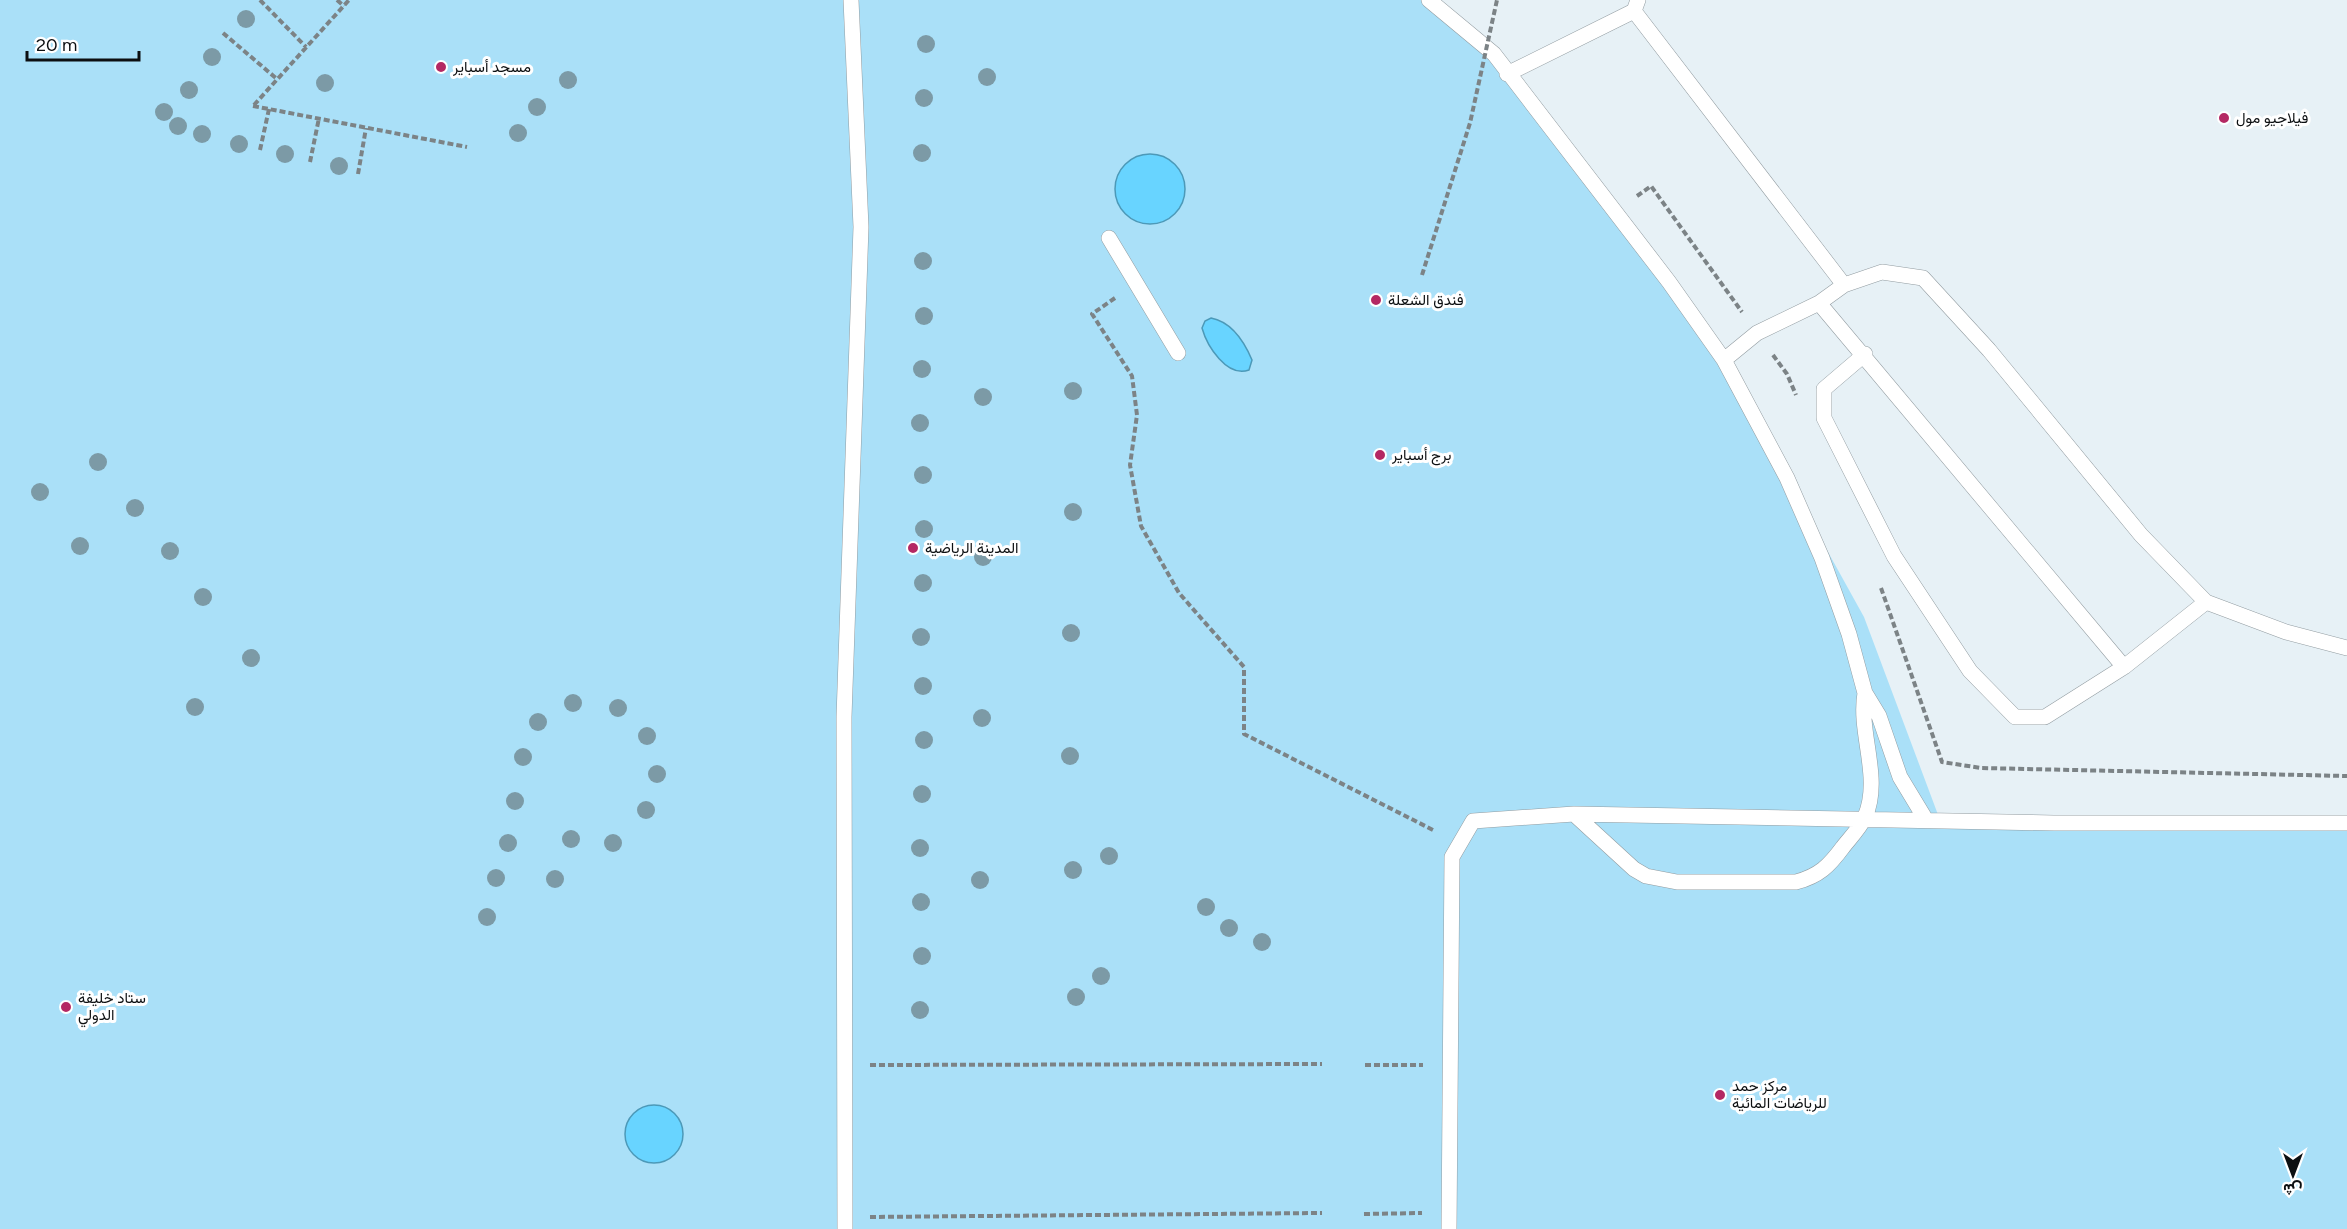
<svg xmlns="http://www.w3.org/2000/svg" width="2347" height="1229" font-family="Figtree,Vazirmatn,sans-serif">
  <rect width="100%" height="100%" fill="#e7f1f6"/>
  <path fill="#aae0f8" d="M 0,0 L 1429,0 L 1494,54 L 1669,282 L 1787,478 L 1864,617 L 1940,820 L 2347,823 L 2347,1229 L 0,1229 Z"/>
  <path fill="#68d4ff" stroke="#4c99b8" stroke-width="1.5" d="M1115 189a35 35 0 1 1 70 0a35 35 0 1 1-70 0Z
    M 1211,318 C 1232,322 1244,341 1252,360 L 1249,370 C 1227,378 1207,346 1202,328 L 1205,321 Z
    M625 1134a29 29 0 1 1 58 0a29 29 0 1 1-58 0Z"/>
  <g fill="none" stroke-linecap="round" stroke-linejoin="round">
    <g stroke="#929ca1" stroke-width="16">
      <path id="lane" d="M 1429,0 L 1494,54 L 1669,282 L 1724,360 L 1787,478 L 1822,558 L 1849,634 L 1865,693 L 1879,716 L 1900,777 L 1926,820
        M 1634,11 L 1844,285
        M 1507,74 L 1634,11 L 1638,0
        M 1109,238 L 1178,353
        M 1819,303 L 2124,667
        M 1865,354 L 1824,389 L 1824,418 L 1894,556 L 1970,671 L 2015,717 L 2045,717 L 2124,667 L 2206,602
        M 1724,360 L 1757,333 L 1819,303 L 1844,285 L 1882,272 L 1923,278 L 1989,350 L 2141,535 L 2206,602 L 2286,632 L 2347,648
        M 1574,814 L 1634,869 L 1646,876 L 1677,882 L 1796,882 C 1819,876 1829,866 1843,847 C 1850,838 1860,828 1865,817 C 1882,777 1858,734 1865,693
        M 845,1229 L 844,717 L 861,227 L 851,0
        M 1449,1229 L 1452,857 L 1473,821 L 1574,814 L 2054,823 L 2347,823"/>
    </g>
    <path stroke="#7c8386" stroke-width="4" stroke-dasharray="6 3" stroke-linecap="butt" d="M 260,0 L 306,47
      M 337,0 L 344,6
      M 223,33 L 277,79
      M 254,105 L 349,0
      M 253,106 L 467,147
      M 260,150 L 269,109
      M 310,162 L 319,118
      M 358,174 L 366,128
      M 1637,196 L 1651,186 L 1742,312
      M 1115,298 L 1092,314 L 1132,376 L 1137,415 L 1130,465 L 1141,526 L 1179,593 L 1244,667 L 1244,734 L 1435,831
      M 1773,355 L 1787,374 L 1796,395
      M 1881,588 L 1942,762 L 1981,768 L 2347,776
      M 870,1065 L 1322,1064
      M 1365,1065 L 1423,1065
      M 1364,1214 L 1422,1213
      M 870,1217 L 1322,1213"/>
    <use href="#lane" stroke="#fff" stroke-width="15"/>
    <path stroke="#7c8386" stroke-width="4" stroke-dasharray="6 3" stroke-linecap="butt" d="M 1422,275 L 1470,123 L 1497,0"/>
  </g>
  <g fill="#7c9aa6">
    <circle cx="246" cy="19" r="9"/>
    <circle cx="926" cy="44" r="9"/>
    <circle cx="212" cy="57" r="9"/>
    <circle cx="987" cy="77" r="9"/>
    <circle cx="568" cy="80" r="9"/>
    <circle cx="325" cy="83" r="9"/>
    <circle cx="189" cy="90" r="9"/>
    <circle cx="924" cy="98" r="9"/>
    <circle cx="537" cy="107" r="9"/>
    <circle cx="164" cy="112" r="9"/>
    <circle cx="178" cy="126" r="9"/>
    <circle cx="518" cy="133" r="9"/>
    <circle cx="202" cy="134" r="9"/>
    <circle cx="239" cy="144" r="9"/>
    <circle cx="922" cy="153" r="9"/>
    <circle cx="285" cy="154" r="9"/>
    <circle cx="339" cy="166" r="9"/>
    <circle cx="923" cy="261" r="9"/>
    <circle cx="924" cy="316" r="9"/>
    <circle cx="922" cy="369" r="9"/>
    <circle cx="1073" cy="391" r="9"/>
    <circle cx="983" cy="397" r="9"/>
    <circle cx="920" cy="423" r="9"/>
    <circle cx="98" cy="462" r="9"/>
    <circle cx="923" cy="475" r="9"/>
    <circle cx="40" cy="492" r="9"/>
    <circle cx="135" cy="508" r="9"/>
    <circle cx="1073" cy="512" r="9"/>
    <circle cx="924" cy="529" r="9"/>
    <circle cx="80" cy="546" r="9"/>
    <circle cx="170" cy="551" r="9"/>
    <circle cx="983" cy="557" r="9"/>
    <circle cx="923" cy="583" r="9"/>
    <circle cx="203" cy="597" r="9"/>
    <circle cx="1071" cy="633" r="9"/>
    <circle cx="921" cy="637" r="9"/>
    <circle cx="251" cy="658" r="9"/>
    <circle cx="923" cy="686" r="9"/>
    <circle cx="573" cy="703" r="9"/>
    <circle cx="195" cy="707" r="9"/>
    <circle cx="618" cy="708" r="9"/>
    <circle cx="982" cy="718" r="9"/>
    <circle cx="538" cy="722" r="9"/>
    <circle cx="647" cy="736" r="9"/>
    <circle cx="924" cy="740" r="9"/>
    <circle cx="1070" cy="756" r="9"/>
    <circle cx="523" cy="757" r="9"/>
    <circle cx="657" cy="774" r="9"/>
    <circle cx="922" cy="794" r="9"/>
    <circle cx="515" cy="801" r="9"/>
    <circle cx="646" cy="810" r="9"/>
    <circle cx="571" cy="839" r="9"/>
    <circle cx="508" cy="843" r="9"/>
    <circle cx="613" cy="843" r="9"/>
    <circle cx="920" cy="848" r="9"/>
    <circle cx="1109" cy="856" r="9"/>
    <circle cx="1073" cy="870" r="9"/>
    <circle cx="496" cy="878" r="9"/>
    <circle cx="555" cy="879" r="9"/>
    <circle cx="980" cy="880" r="9"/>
    <circle cx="921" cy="902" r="9"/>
    <circle cx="1206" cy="907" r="9"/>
    <circle cx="487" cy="917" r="9"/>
    <circle cx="1229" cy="928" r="9"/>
    <circle cx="1262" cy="942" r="9"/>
    <circle cx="922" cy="956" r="9"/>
    <circle cx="1101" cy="976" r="9"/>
    <circle cx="1076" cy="997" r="9"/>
    <circle cx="920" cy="1010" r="9"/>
  </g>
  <g fill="#b42863" stroke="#fff" stroke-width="2">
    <circle cx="441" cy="67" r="6"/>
    <circle cx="2224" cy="118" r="6"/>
    <circle cx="1376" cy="300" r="6"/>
    <circle cx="1380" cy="455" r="6"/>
    <circle cx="913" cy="548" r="6"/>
    <circle cx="66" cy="1007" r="6"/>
    <circle cx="1720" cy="1095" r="6"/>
  </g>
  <g text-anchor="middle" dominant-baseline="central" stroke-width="6" stroke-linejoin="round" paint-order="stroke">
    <g font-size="15" fill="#0c0f11" stroke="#fff" text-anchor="start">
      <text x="453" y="67">مسجد أسباير</text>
      <text x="2236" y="118">فيلاجيو مول</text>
      <text x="1388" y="300">فندق الشعلة</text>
      <text x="1392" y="455">برج أسباير</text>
      <text x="925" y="548">المدينة الرياضية</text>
      <text x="78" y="998">ستاد خليفة<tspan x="78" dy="17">الدولي</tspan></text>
      <text x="1732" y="1086">مركز حمد<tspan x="1732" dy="17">للرياضات المائية</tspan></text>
    </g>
  </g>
  <g transform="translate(2293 1175) rotate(180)" stroke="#ffffff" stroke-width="4.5" paint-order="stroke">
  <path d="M0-4.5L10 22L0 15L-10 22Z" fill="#0c0f11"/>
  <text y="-9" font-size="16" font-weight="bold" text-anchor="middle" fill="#0c0f11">ش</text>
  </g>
  <path d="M27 51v9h112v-9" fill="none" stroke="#0c0f11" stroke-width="3"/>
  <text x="36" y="51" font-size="18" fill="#0c0f11" stroke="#ffffff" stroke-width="4.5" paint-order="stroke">20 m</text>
</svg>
